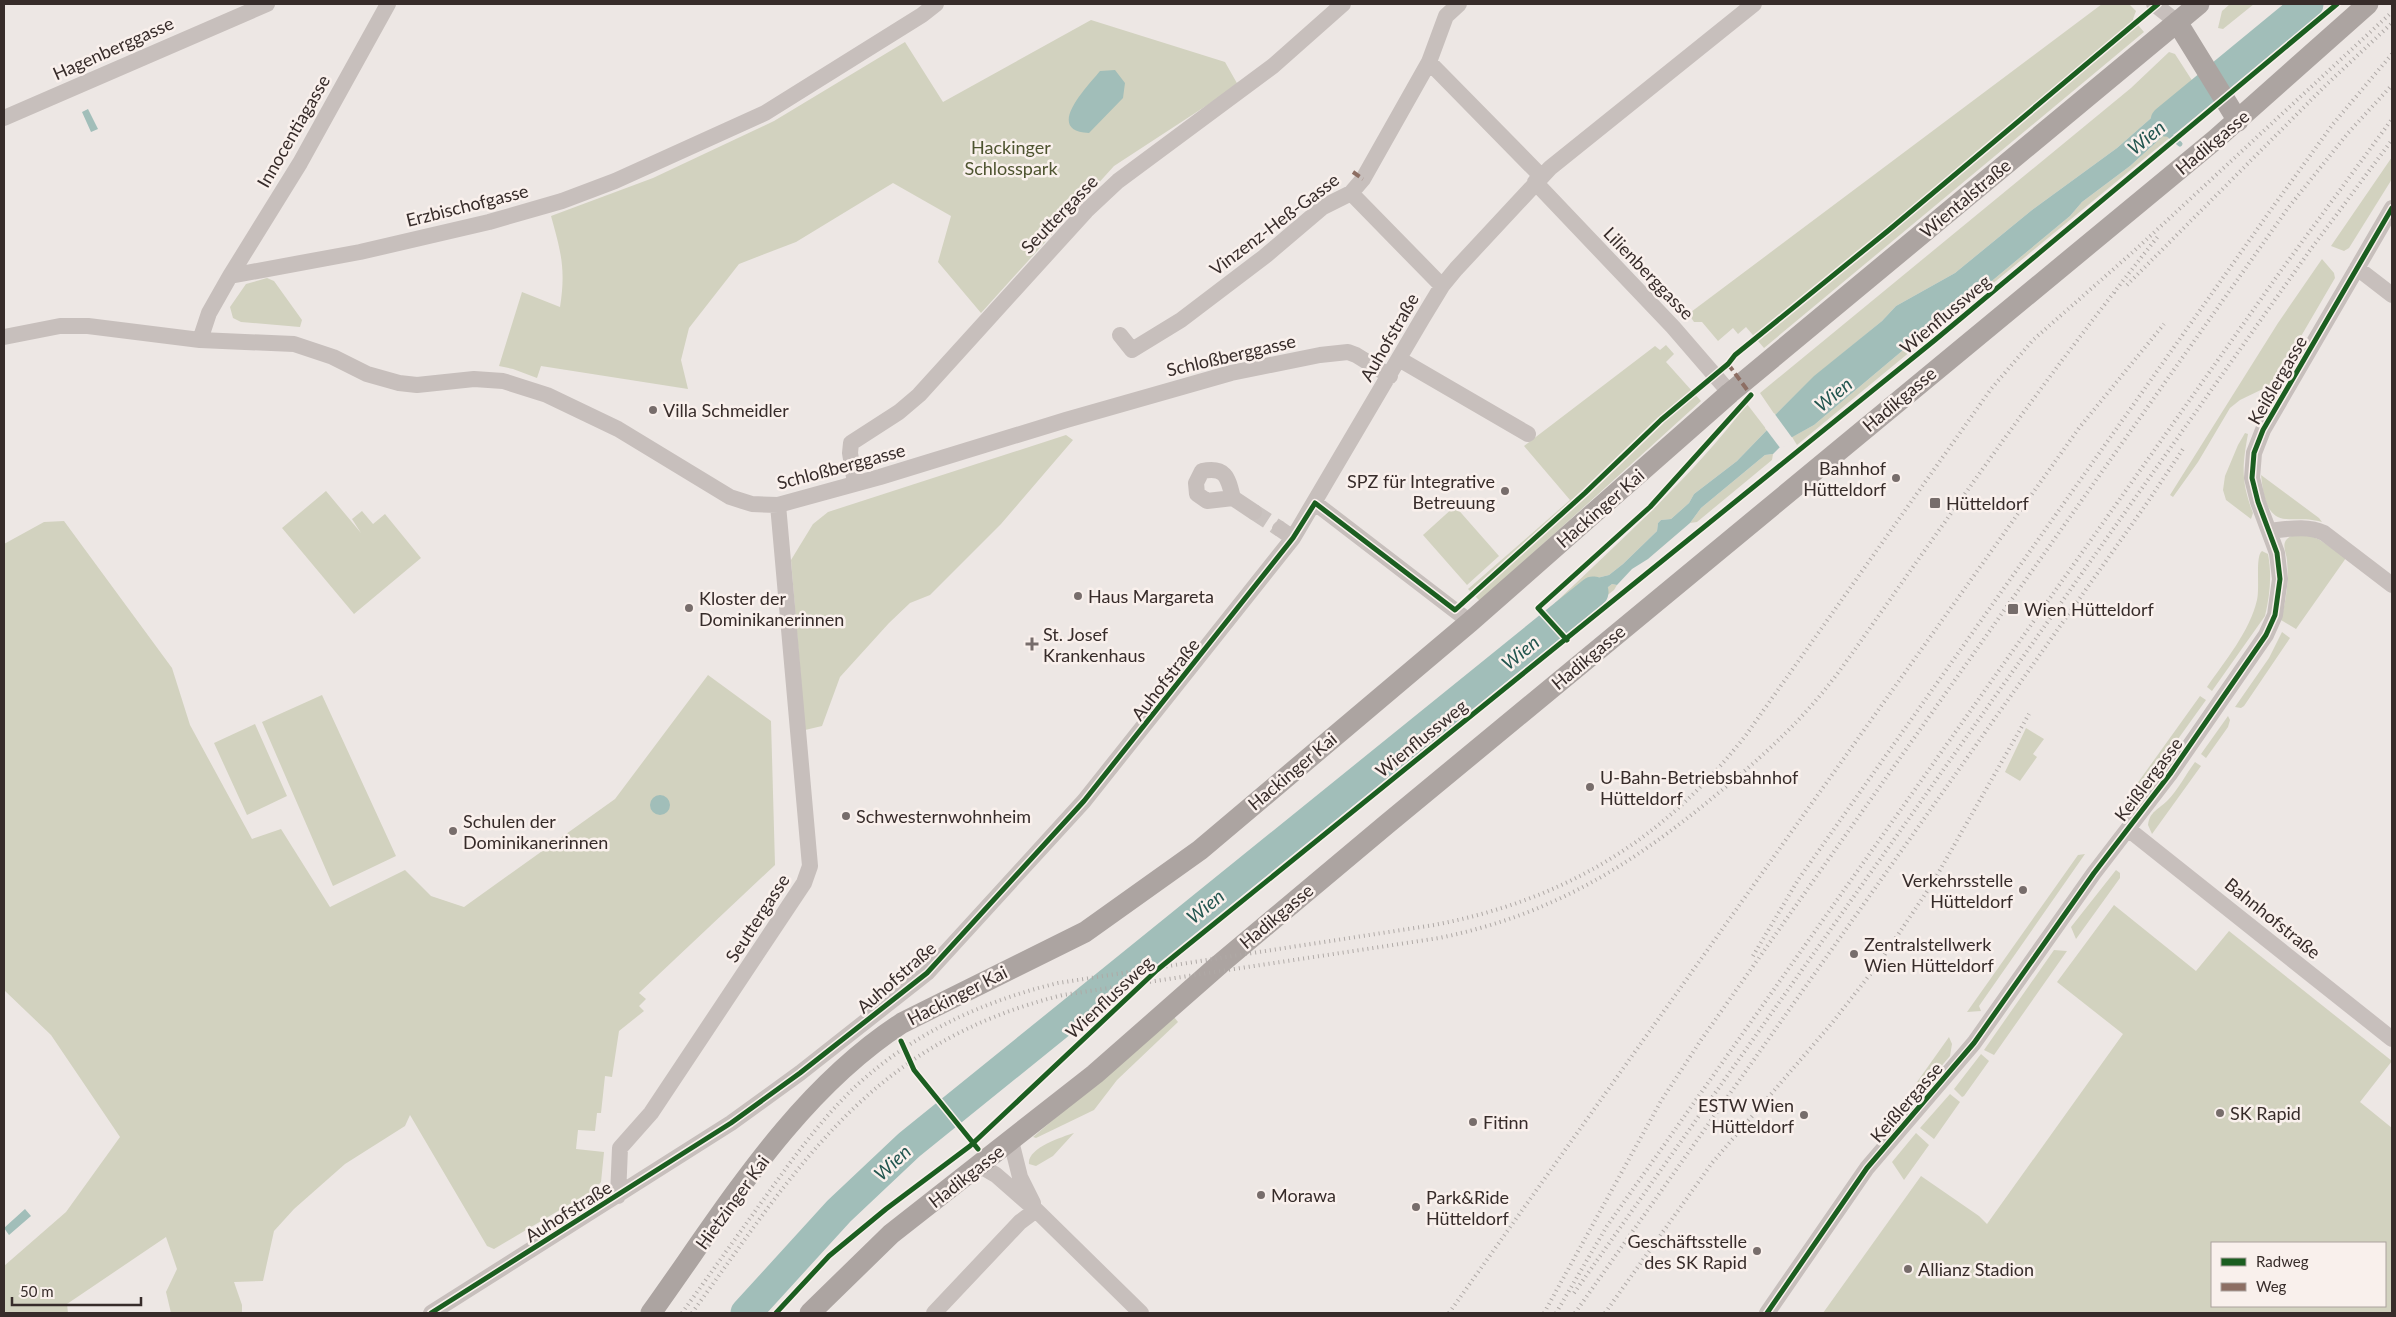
<svg xmlns="http://www.w3.org/2000/svg" width="2396" height="1317" font-family="Lato,sans-serif">
  <rect width="100%" height="100%" fill="#ede7e4"/>
  <path fill="#d2d2bf" fill-rule="evenodd" d="M 2102,4 L 2129,4 L 2136,11 L 2133,19 L 2144,32 L 1764,348 L 1746,327 L 1738,334 L 1733,328 L 1718,341 L 1702,322 L 1694,322 L 1690,316 L 1691,312 Z
    M 2230,4 L 2254,4 L 2223,29 L 2218,28 L 2222,11 Z
    M 1091,20 L 1225,62 L 1238,85 L 1114,166 L 981,313 L 938,262 L 951,216 L 893,183 L 796,242 L 739,264 L 689,328 L 681,360 L 688,389 L 541,366 L 537,378 L 513,369 L 499,366 L 522,292 L 560,307 C 566,269 561,252 551,216 L 653,178 L 774,121 L 905,42 L 943,102 Z
    M 2169,52 L 2175,54 L 2195,85 L 2150,119 L 2117,148 L 2032,210 L 1955,273 L 1896,306 L 1882,321 L 1815,376 L 1775,415 L 1760,393 L 2131,88 Z
    M 2203,100 L 2207,107 L 1797,445 L 1792,437 L 1814,425 L 1933,325 L 1946,319 L 2070,216 L 2082,202 L 2130,166 Z
    M 2392,157 L 2392,179 L 2349,248 L 2344,251 L 2331,246 Z
    M 2322,259 L 2334,273 L 2335,278 L 2276,379 L 2271,385 L 2240,400 L 2230,408 L 2198,462 L 2173,497 L 2170,495 L 2278,323 Z
    M 267,278 L 274,281 L 302,320 L 300,327 L 241,322 L 233,318 L 230,307 L 246,284 Z
    M 1666,345 L 1674,354 L 1666,362 L 1701,401 L 1480,601 L 1468,589 L 1570,500 L 1524,446 L 1655,346 L 1660,350 Z
    M 1747,404 L 1767,430 L 1737,461 L 1694,494 L 1689,503 L 1671,519 L 1661,520 L 1658,523 L 1657,531 L 1623,564 L 1609,575 L 1597,578 L 1566,602 L 1556,602 C 1622,539 1692,477 1747,404 Z
    M 2245,433 L 2248,434 C 2242,466 2241,482 2253,513 L 2251,519 L 2226,500 L 2223,490 L 2225,476 L 2238,445 Z
    M 1066,435 L 1073,440 L 1001,524 L 930,595 L 910,603 L 889,623 L 840,677 L 822,726 L 805,730 L 791,560 L 813,524 L 828,512 Z
    M 1773,454 L 1772,460 L 1697,522 L 1690,523 L 1701,508 L 1765,455 Z
    M 2261,475 L 2319,518 L 2322,522 C 2307,518 2300,520 2286,519 C 2265,518 2263,491 2261,475 Z
    M 326,491 L 361,533 L 352,519 L 362,511 L 373,524 L 385,514 L 421,558 L 354,614 L 282,528 Z
    M 1455,506 L 1499,556 L 1467,585 L 1423,535 Z
    M 64,521 L 172,668 L 190,725 L 252,839 L 281,829 L 330,907 L 405,870 L 431,896 L 464,907 L 615,799 L 708,675 L 771,721 L 775,865 L 639,993 L 646,999 L 639,1006 L 644,1011 L 619,1031 L 612,1077 L 605,1076 L 601,1113 L 597,1113 L 595,1131 L 578,1130 L 576,1149 L 604,1152 L 601,1182 L 595,1189 L 494,1249 L 487,1246 L 410,1115 L 405,1126 L 345,1164 L 294,1209 L 274,1231 L 263,1281 L 234,1282 L 242,1305 L 242,1313 L 171,1313 L 166,1292 L 177,1269 L 166,1237 L 67,1304 L 68,1313 L 4,1313 L 4,1266 L 66,1212 L 120,1137 L 51,1035 L 4,990 L 4,544 L 44,522 Z
    M 2306,534 L 2320,540 L 2346,558 L 2296,629 L 2281,620 C 2286,600 2289,582 2287,561 C 2287,554 2281,545 2287,539 C 2291,534 2300,535 2306,534 Z
    M 2262,551 L 2268,554 C 2272,575 2270,595 2265,616 L 2212,691 L 2207,687 C 2225,661 2250,631 2257,600 C 2260,588 2255,556 2262,551 Z
    M 1612,584 L 1617,585 L 1614,590 L 1573,622 L 1575,613 Z
    M 2282,632 L 2290,638 L 2244,706 L 2241,708 L 2235,707 L 2269,658 Z
    M 322,695 L 396,856 L 333,886 L 262,722 Z
    M 2200,696 L 2206,700 L 2140,792 L 2134,788 Z
    M 2228,716 L 2230,720 L 2228,727 L 2206,758 L 2201,754 Z
    M 255,724 L 287,796 L 247,815 L 214,743 Z
    M 2026,728 L 2044,739 L 2033,754 L 2037,757 L 2020,781 L 2005,772 Z
    M 2195,762 L 2201,766 L 2152,834 L 2148,825 C 2150,811 2158,810 2167,801 C 2178,790 2186,774 2195,762 Z
    M 2085,854 L 1979,1006 L 1981,1011 L 1967,1012 L 2078,855 Z
    M 2116,870 L 2120,873 L 2120,878 L 2076,939 L 2071,927 Z
    M 2114,905 L 2196,971 L 2229,931 L 2392,1061 L 2360,1102 L 2392,1128 L 2392,1313 L 1823,1313 L 1921,1176 L 1979,1216 L 1987,1224 L 2123,1034 L 2057,982 ZM 2385,1243 L 2385,1306 L 2212,1306 L 2212,1243 Z
    M 2054,950 L 2067,951 L 1994,1055 L 1984,1050 Z
    M 1174,1017 L 1178,1022 L 1117,1080 L 1094,1110 L 1036,1138 L 1033,1137 Z
    M 1949,1037 L 1952,1044 L 1950,1056 L 1904,1110 L 1900,1106 Z
    M 1981,1054 L 1989,1061 L 1964,1096 L 1962,1097 L 1954,1089 Z
    M 1950,1094 L 1960,1102 L 1934,1139 L 1920,1128 Z
    M 1074,1133 L 1053,1156 L 1036,1166 L 1029,1164 C 1027,1148 1062,1137 1074,1133 Z
    M 1916,1133 L 1929,1145 L 1904,1180 L 1892,1162 Z"/>
  <path fill="#a1beb9" d="M 1115,70 L 1125,83 L 1123,98 L 1089,133 C 1043,131 1088,86 1100,71 Z
    M 2195,85 L 2203,100 L 2130,166 L 2082,202 L 2070,216 L 1946,319 L 1933,325 L 1814,425 L 1787,440 L 1773,454 L 1765,455 L 1701,508 L 1690,523 L 1648,559 L 1632,569 L 1617,585 L 1612,584 L 1575,613 L 1569,626 L 1566,626 L 1551,610 L 1556,602 L 1566,602 L 1597,578 L 1609,575 L 1623,564 L 1657,531 L 1658,523 L 1661,520 L 1671,519 L 1689,503 L 1694,494 L 1737,461 L 1767,430 L 1775,415 L 1814,376 L 1882,321 L 1896,306 L 1955,273 L 2032,210 L 2117,148 L 2150,119 Z
    M 88,109 L 98,129 L 91,132 L 82,112 Z
    M650 805a10 10 0 1 1 20 0a10 10 0 1 1-20 0Z
    M 25,1209 L 31,1216 L 9,1235 L 4,1228 Z"/>
  <path fill="#ede7e4" d="M 1774,413 L 1793,439 L 1781,449 L 1765,428 Z"/>
  <g fill="none" stroke-linecap="round" stroke-linejoin="round">
    <path stroke="#a1beb9" stroke-width="5" d="M 2163,130 L 2180,144"/>
    <path stroke="#a1beb9" stroke-width="31" d="M 2166,121 L 2308,4
      M 746,1313 L 839,1211 L 909,1145 L 1593,592"/>
    <path stroke="#c9c2bf" stroke-width="16" stroke-dasharray="16 8" stroke-linecap="butt" d="M 1254,512 L 1280,529"/>
    <path stroke="#c7bfbc" stroke-width="16" d="M 2154,4 L 2177,22
      M 1429,62 L 1541,176
      M 4,118 L 267,4
      M 1535,182 L 1673,327 L 1730,393
      M 1351,193 L 1442,286
      M 2357,268 L 2392,295
      M 230,276 L 300,163 L 388,4
      M 1120,335 L 1132,350 L 1181,320 L 1264,257 L 1323,207 L 1351,193 L 1363,179 L 1429,62 L 1446,16 L 1459,4
      M 4,337 L 60,326 L 88,326 L 200,340 L 294,344 L 333,357 L 367,374 L 399,383 L 417,385 L 474,379 L 503,381 L 547,395 L 618,429 L 730,497 L 752,504 L 778,505 L 880,477 L 1066,420 L 1231,373 L 1320,355 L 1348,352 L 1356,355 L 1390,376
      M 200,340 L 209,313 L 230,276 L 360,252 L 489,222 L 562,201 L 615,181 L 765,113 L 922,15 L 936,4
      M 1399,359 L 1528,434
      M 855,483 L 850,453 L 851,443 L 899,412 L 919,395 L 1086,211 L 1118,181 L 1273,66 L 1343,4
      M 1233,498 L 1207,501 L 1197,494 L 1196,483 L 1202,471 C 1226,466 1228,478 1233,498 L 1254,512
      M 1315,503 L 1470,622
      M 1280,529 L 1293,538
      M 2269,531 C 2288,529 2307,525 2324,533 L 2392,585
      M 2128,829 L 2392,1039
      M 1011,1141 L 1020,1177 L 1033,1203
      M 979,1165 L 996,1175 L 1036,1210 L 1141,1313
      M 618,1196 L 620,1148 L 651,1113 L 804,883 L 810,866 L 778,505
      M 431,1313 L 731,1123 L 800,1073 L 927,973 L 1084,801 L 1293,538 L 1422,319 L 1442,286 L 1456,269 L 1550,168 L 1754,4
      M 934,1313 L 1020,1222 L 1036,1210
      M 1767,1313 L 1867,1168 L 1974,1043 L 2094,873 L 2170,774 L 2266,635 L 2275,615 L 2280,579 L 2277,553 L 2258,502 L 2252,478 L 2254,453 L 2263,430 L 2392,208"/>
    <path stroke="#aca4a1" stroke-width="21" d="M 2177,22 L 2238,121
      M 651,1313 C 725,1210 794,1093 902,1023 L 1085,932 L 1200,850 L 1470,622 L 1730,393 L 2199,4
      M 810,1313 L 891,1234 L 1095,1074 L 1220,964 L 1387,824 L 2216,139 L 2368,4"/>
    <path stroke="#afa9a6" stroke-width="4" stroke-dasharray="1 4" stroke-linecap="butt" d="M 2127,285 L 2326,85 L 2392,23
      M 1753,956 L 1798,880 L 2275,204 L 2333,124 L 2392,54
      M 1574,1293 L 2308,253 L 2392,140
      M 682,1313 C 710,1274 738,1235 766,1196 C 794,1157 822,1118 857,1085 C 914,1033 983,1001 1058,983 L 1434,925 C 1565,900 1664,840 1746,735 L 1991,389 L 2033,340 L 2134,251 L 2392,12
      M 692,1313 C 800,1164 871,1042 1063,995 L 1439,938 C 1551,915 1629,867 1716,795 C 1750,767 1782,739 1811,706 C 1837,677 1859,643 1882,611 C 1912,568 1942,526 1972,484 C 2032,399 2094,317 2159,235
      M 1449,1313 L 2079,428 L 2164,324
      M 1544,1313 L 1661,1101 L 1701,1040 L 2288,208 L 2348,133 L 2392,85
      M 1556,1313 L 1607,1226 L 2280,272 L 2392,119
      M 1575,1313 L 2147,503 L 2183,449
      M 1605,1313 L 1712,1163 L 1832,1023 L 1879,963 L 1932,884 L 2029,714"/>
    <path stroke="#8d6e63" stroke-width="4" stroke-dasharray="8 4" stroke-linecap="butt" d="M 1353,172 L 1363,179
      M 1728,364 L 1751,395"/>
    <g stroke="#f9f0ec" stroke-width="8">
      <path id="cycleway" d="M 1567,640 L 1538,608 L 1650,507 L 1751,395
        M 901,1041 L 914,1070 L 978,1149
        M 431,1313 L 731,1123 L 800,1073 L 927,973 L 1084,801 L 1293,538 L 1315,503 L 1455,610 L 1585,493 L 1661,420 L 1728,364 L 1735,355 L 1889,230 L 2158,4
        M 776,1313 L 829,1256 L 886,1209 L 970,1146 L 1157,970 L 1935,340 L 2337,4
        M 1767,1313 L 1867,1168 L 1974,1043 L 2094,873 L 2170,774 L 2266,635 L 2275,615 L 2280,579 L 2277,553 L 2258,502 L 2252,478 L 2254,453 L 2263,430 L 2392,208"/>
    </g>
    <use href="#cycleway" stroke="#1b5e20" stroke-width="5"/>
  </g>
  <g fill="#776d6b" stroke="#f9f0ec" stroke-width="2">
    <circle cx="653" cy="410" r="5"/>
    <circle cx="1896" cy="478" r="5"/>
    <circle cx="1505" cy="491" r="5"/>
    <rect x="1929" y="497" width="12" height="12" rx="2.5"/>
    <circle cx="1078" cy="596" r="5"/>
    <circle cx="689" cy="608" r="5"/>
    <rect x="2007" y="603" width="12" height="12" rx="2.5"/>
    <path d="M1029.5 636.5h5v5h5v5h-5v5h-5v-5h-5v-5h5z"/>
    <circle cx="1590" cy="787" r="5"/>
    <circle cx="846" cy="816" r="5"/>
    <circle cx="453" cy="831" r="5"/>
    <circle cx="2023" cy="890" r="5"/>
    <circle cx="1854" cy="954" r="5"/>
    <circle cx="2220" cy="1113" r="5"/>
    <circle cx="1804" cy="1115" r="5"/>
    <circle cx="1473" cy="1122" r="5"/>
    <circle cx="1261" cy="1195" r="5"/>
    <circle cx="1416" cy="1207" r="5"/>
    <circle cx="1757" cy="1251" r="5"/>
    <circle cx="1908" cy="1269" r="5"/>
  </g>
  <g text-anchor="middle" dominant-baseline="central" stroke-width="5" stroke-linejoin="round" paint-order="stroke">
    <g font-size="18" fill="#372c2a" stroke="#f9f0ec">
      <text transform="translate(113 48) rotate(-24)">Hagenberggasse</text>
      <text transform="translate(293 131) rotate(-60)">Innocentiagasse</text>
      <text transform="translate(2212 142) rotate(-40)">Hadikgasse</text>
      <text transform="translate(1965 198) rotate(-40)">Wientalstraße</text>
      <text transform="translate(467 205) rotate(-14)">Erzbischofgasse</text>
      <text transform="translate(1059 214) rotate(-46)">Seuttergasse</text>
      <text transform="translate(1274 224) rotate(-37)">Vinzenz-Heß-Gasse</text>
      <text transform="translate(1649 273) rotate(46)">Lilienberggasse</text>
      <text transform="translate(1945 314) rotate(-40)">Wienflussweg</text>
      <text transform="translate(1389 337) rotate(-60)">Auhofstraße</text>
      <text transform="translate(1231 355) rotate(-13)">Schloßberggasse</text>
      <text transform="translate(2277 380) rotate(-60)">Keißlergasse</text>
      <text transform="translate(1899 399) rotate(-40)">Hadikgasse</text>
      <text transform="translate(841 466) rotate(-15)">Schloßberggasse</text>
      <text transform="translate(1600 508) rotate(-41)">Hackinger Kai</text>
      <text transform="translate(1588 657) rotate(-40)">Hadikgasse</text>
      <text transform="translate(1165 679) rotate(-52)">Auhofstraße</text>
      <text transform="translate(1421 738) rotate(-39)">Wienflussweg</text>
      <text transform="translate(1292 771) rotate(-40)">Hackinger Kai</text>
      <text transform="translate(2148 779) rotate(-53)">Keißlergasse</text>
      <text transform="translate(1276 916) rotate(-40)">Hadikgasse</text>
      <text transform="translate(757 918) rotate(-57)">Seuttergasse</text>
      <text transform="translate(2273 918) rotate(39)">Bahnhofstraße</text>
      <text transform="translate(896 977) rotate(-41)">Auhofstraße</text>
      <text transform="translate(957 995) rotate(-27)">Hackinger Kai</text>
      <text transform="translate(1109 997) rotate(-43)">Wienflussweg</text>
      <text transform="translate(1906 1102) rotate(-49)">Keißlergasse</text>
      <text transform="translate(966 1176) rotate(-38)">Hadikgasse</text>
      <text transform="translate(732 1202) rotate(-54)">Hietzinger Kai</text>
      <text transform="translate(568 1211) rotate(-32)">Auhofstraße</text>
    </g>
    <g font-size="18" fill="#4e5430" stroke="#f9f0ec">
      <text x="1011" y="147">Hackinger<tspan x="1011" dy="21">Schlosspark</tspan></text>
    </g>
    <g font-size="18" fill="#372c2a" stroke="#f9f0ec" text-anchor="start">
      <text x="663" y="410">Villa Schmeidler</text>
      <text x="1886" y="468" text-anchor="end">Bahnhof<tspan x="1886" dy="21">Hütteldorf</tspan></text>
      <text x="1495" y="481" text-anchor="end">SPZ für Integrative<tspan x="1495" dy="21">Betreuung</tspan></text>
      <text x="1946" y="503">Hütteldorf</text>
      <text x="1088" y="596">Haus Margareta</text>
      <text x="699" y="598">Kloster der<tspan x="699" dy="21">Dominikanerinnen</tspan></text>
      <text x="2024" y="609">Wien Hütteldorf</text>
      <text x="1043" y="634">St. Josef<tspan x="1043" dy="21">Krankenhaus</tspan></text>
      <text x="1600" y="777">U-Bahn-Betriebsbahnhof<tspan x="1600" dy="21">Hütteldorf</tspan></text>
      <text x="856" y="816">Schwesternwohnheim</text>
      <text x="463" y="821">Schulen der<tspan x="463" dy="21">Dominikanerinnen</tspan></text>
      <text x="2013" y="880" text-anchor="end">Verkehrsstelle<tspan x="2013" dy="21">Hütteldorf</tspan></text>
      <text x="1864" y="944">Zentralstellwerk<tspan x="1864" dy="21">Wien Hütteldorf</tspan></text>
      <text x="1794" y="1105" text-anchor="end">ESTW Wien<tspan x="1794" dy="21">Hütteldorf</tspan></text>
      <text x="2230" y="1113">SK Rapid</text>
      <text x="1483" y="1122">Fitinn</text>
      <text x="1271" y="1195">Morawa</text>
      <text x="1426" y="1197">Park&amp;Ride<tspan x="1426" dy="21">Hütteldorf</tspan></text>
      <text x="1747" y="1241" text-anchor="end">Geschäftsstelle<tspan x="1747" dy="21">des SK Rapid</tspan></text>
      <text x="1918" y="1269">Allianz Stadion</text>
    </g>
    <g font-size="19" font-style="italic" fill="#235650" stroke="#f9f0ec">
      <text transform="translate(2146 137) rotate(-39)">Wien</text>
      <text transform="translate(1833 394) rotate(-39)">Wien</text>
      <text transform="translate(1520 652) rotate(-39)">Wien</text>
      <text transform="translate(1205 906) rotate(-39)">Wien</text>
      <text transform="translate(892 1162) rotate(-43)">Wien</text>
    </g>
  </g>
  <rect width="2396" height="1317" fill="none" stroke="#372c2a" stroke-width="10"/>
  <rect x="2211" y="1242" width="175" height="65" fill="#f9f0ec" stroke="#aba29e"/>
  <rect x="2221" y="1258" width="25" height="8" fill="#1b5e20" stroke="#aba29e"/>
  <text x="2256" y="1267" font-size="15" fill="#372c2a">Radweg</text>
  <rect x="2221" y="1283" width="25" height="8" fill="#8d6e63" stroke="#aba29e"/>
  <text x="2256" y="1292" font-size="15" fill="#372c2a">Weg</text>
  <path d="M12 1297v8h129v-8" fill="none" stroke="#372c2a" stroke-width="2.5"/>
  <text x="20" y="1297" font-size="15" fill="#372c2a" stroke="#f9f0ec" stroke-width="4" paint-order="stroke">50 m</text>
</svg>
